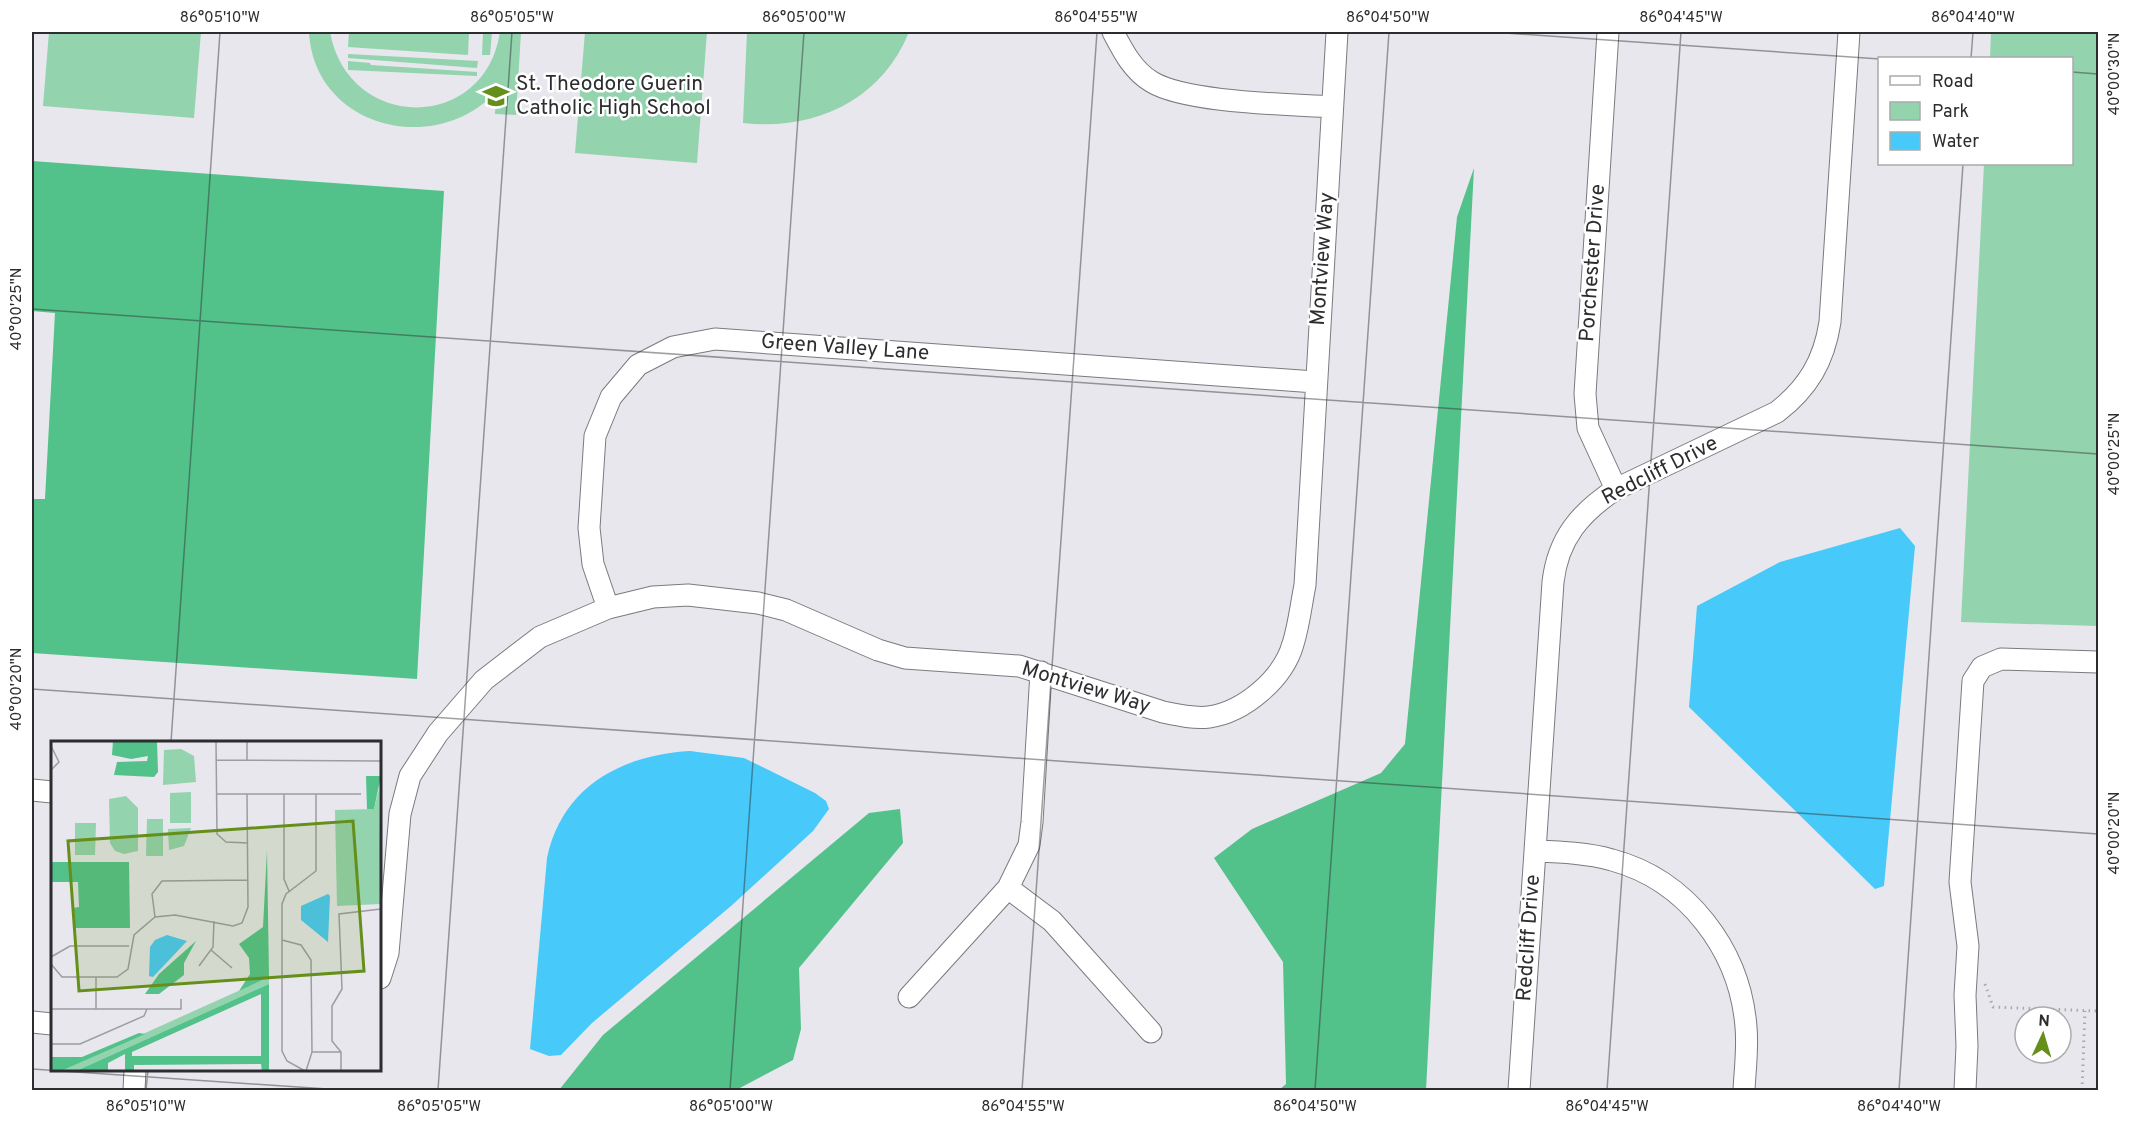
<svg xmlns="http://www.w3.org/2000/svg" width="2130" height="1122" font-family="Overpass,sans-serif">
  <rect width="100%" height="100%" fill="#e7e7ed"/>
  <path fill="#93d3ae" d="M 49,32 L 201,32 L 194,118 L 43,106 Z
    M 309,32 L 330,32 C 348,132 485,133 500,32 L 521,32 L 516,115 L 495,114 L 496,92 C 434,158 314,127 309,32 Z
    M 349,32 L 469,32 L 468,55 L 348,47 Z
    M 483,32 L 492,32 L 490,55 L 482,55 Z
    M 585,32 L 707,32 L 697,163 L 575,153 Z
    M 747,32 L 909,32 C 881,101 814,131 743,123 Z
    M 1991,32 L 2098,32 L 2098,626 L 1961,622 L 1984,164 L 2072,164 L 2072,58 L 1990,58 Z
    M 348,54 L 478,61 L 477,68 L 348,58 Z
    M 348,61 L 370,63 L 371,65 L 477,72 L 477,76 L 348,70 Z"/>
  <path fill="#53c18a" d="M 32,161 L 444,191 L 417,679 L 32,653 L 32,499 L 45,499 L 55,313 L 32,311 Z
    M 1474,168 L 1426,1090 L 1279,1090 L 1286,1084 L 1283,962 L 1214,858 L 1252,829 L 1381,773 L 1405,744 L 1457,217 Z
    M 900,809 L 903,843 L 799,968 L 801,1029 L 793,1060 L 736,1090 L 559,1090 L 603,1035 L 869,813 Z"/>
  <path fill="#47c9f9" d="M 1900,528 L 1915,546 L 1884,886 L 1875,889 L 1689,707 L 1697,606 L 1780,562 Z
    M 690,751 L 744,758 L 815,793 L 826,801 L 829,809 L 813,831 L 731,906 L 592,1023 L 561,1055 L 549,1056 L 530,1049 L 547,858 C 562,787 621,755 690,751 Z"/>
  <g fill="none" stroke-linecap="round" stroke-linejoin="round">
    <g stroke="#7a7a7f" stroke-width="23">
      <path id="minor" d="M 1113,32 C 1123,51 1133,71 1152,82 C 1187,103 1289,104 1332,107
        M 1608,32 L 1585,394 L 1588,428 L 1616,489
        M 608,608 L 593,564 L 589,528 L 595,436 L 611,397 L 638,365 L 673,347 L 715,339 L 1315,382
        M 32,790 L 52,792
        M 1535,851 C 1561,852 1588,853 1612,860 C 1687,880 1740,950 1746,1027 C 1748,1048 1745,1070 1744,1090
        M 1008,888 L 1052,921 L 1151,1032
        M 380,978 L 388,953 L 400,814 L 410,776 L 438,733 L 484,680 L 540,637 L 608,608 L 653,597 L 688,595 L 758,603 L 786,610 L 878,650 L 905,658 L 1019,666 L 1163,712 C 1177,715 1194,719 1209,717 C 1244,712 1283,679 1293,644 C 1299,625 1301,605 1305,585 L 1337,32
        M 909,997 L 1008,888 L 1029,845 L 1032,822 L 1041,672
        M 32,1022 L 52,1024
        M 134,1090 L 135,1070
        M 1519,1090 L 1553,582 C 1558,538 1581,512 1616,489 L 1777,412 C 1808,388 1824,361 1830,322 L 1849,32
        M 1965,1090 L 1967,1046 L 1965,995 L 1968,946 L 1960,882 L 1973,681 L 1982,667 L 2001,659 L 2098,662"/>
    </g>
    <path stroke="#a8a9ad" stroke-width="3" stroke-dasharray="1.5 4.5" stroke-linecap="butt" d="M 1985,984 L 1993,1007 L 2098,1011
      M 2082,1090 L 2085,1011"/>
    <use href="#minor" stroke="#fff" stroke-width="21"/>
  </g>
  <path fill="none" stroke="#2c2d2f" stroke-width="1.5" stroke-opacity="0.45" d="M 1490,32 L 1880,59M 1971,58 L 1973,32M 2072,72 L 2098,74M 32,309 L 2098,454M 32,689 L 2098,834M 171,742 L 220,32M 32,1069 L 342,1090M 146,1090 L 148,1070M 438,1090 L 512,32M 730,1090 L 804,32M 1022,1090 L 1097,32M 1315,1090 L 1389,32M 1607,1090 L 1681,32M 1899,1090 L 1963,164"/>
  <defs>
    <g id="school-bare" transform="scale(2.07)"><path d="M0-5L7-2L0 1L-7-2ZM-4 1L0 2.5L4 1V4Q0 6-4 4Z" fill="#668e1b" stroke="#fff" stroke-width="2.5" paint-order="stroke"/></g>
  </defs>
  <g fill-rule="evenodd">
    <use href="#school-bare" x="496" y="96"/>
  </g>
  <g text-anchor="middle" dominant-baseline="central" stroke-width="5" stroke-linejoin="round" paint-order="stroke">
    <g font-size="21" fill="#2c2d2f" stroke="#fff" text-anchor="start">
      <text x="516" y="84">St. Theodore Guerin<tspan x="516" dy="24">Catholic High School</tspan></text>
    </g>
    <g font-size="21" fill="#2c2d2f" stroke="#fff">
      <text transform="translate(1323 259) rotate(-86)">Montview Way</text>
      <text transform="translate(1593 263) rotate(-86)">Porchester Drive</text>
      <text transform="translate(845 348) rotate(4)">Green Valley Lane</text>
      <text transform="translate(1660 471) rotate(-27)">Redcliff Drive</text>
      <text transform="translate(1086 688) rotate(17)">Montview Way</text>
      <text transform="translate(1529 938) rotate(-86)">Redcliff Drive</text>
    </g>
  </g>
  <g transform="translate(51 741)">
    <rect width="330" height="330" fill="#e7e7ed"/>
    <path d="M 130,8 L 143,15 L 145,41 L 112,44 L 113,9 ZM 328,48 L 330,163 L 286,165 L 284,69 L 323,68 ZM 140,51 L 140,82 L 119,82 L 119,52 ZM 75,55 L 87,67 L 87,110 L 73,113 L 64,110 L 59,102 L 58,58 ZM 96,78 L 112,78 L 112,115 L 95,115 ZM 24,82 L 45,82 L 44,114 L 24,114 ZM 140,87 L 133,105 L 118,109 L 117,88 ZM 218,236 L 218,243 L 25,330 L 10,330 Z" fill="#93d3ae"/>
    <path d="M 62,0 L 106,0 L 107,31 L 103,36 L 63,34 L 66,21 L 96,20 L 97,15 L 80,18 L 61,14 ZM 315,35 L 330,35 L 323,68 L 316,68 ZM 216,109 L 218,236 L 188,250 L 199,233 L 198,217 L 188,203 L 212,186 ZM 0,121 L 78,121 L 79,187 L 22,187 L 22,167 L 28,166 L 27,141 L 0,141 ZM 145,200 L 133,222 L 133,234 L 108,253 L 94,253 L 108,233 ZM 218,243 L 218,330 L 211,330 L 210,323 L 83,324 L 83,330 L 74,330 L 74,313 L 57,322 L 57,330 L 25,330 ZM 210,253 L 210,315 L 81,315 L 81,311 ZM 88,292 L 94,293 L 10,330 L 0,330 L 0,316 L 31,316 Z" fill="#53c18a" fill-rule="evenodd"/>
    <path d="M 277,153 L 279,155 L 277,201 L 250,179 L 250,165 ZM 116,194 L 136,200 L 102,236 L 98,235 L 99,206 L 104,199 Z" fill="#47c9f9"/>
    <path fill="none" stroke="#9c9da1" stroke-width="1.5" d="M 165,0 L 166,93 L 175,101 L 197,102M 0,5 L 8,21 L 0,29M 165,19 L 330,20M 196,19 L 196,0M 166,53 L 310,53M 233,53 L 233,138 L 238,150M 104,176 L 101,153 L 111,140 L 197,139M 231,199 L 250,204 L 260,219 L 261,311 L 255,330M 160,209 L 181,227M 0,216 L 19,205 L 78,205M 0,223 L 11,236 L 66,236 L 77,228 L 83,194 L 104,176 L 124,174 L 182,185 L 191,182 L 197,166 L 196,53M 148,225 L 162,206 L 163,180M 45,236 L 45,268M 0,268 L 130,268 L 130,258M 0,295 L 0,303 L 29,303 L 93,275 L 96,268M 261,311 L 290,311M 254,330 L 236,320 L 231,310 L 231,163 L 235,153 L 265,130 L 265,53M 290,330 L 290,311 L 281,300 L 281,265 L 291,248 L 288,173 L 330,168"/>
    <path fill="#668e1b" fill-opacity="0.15" stroke="#668e1b" stroke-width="3" d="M 302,80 L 313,230 L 28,250 L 17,100 Z"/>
    <rect width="330" height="330" fill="none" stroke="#2c2d2f" stroke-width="3"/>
  </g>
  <rect width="2130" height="1122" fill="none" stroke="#ffffff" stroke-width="66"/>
  <rect x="1878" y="57" width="195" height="108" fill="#ffffff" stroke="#ababac" stroke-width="1.5"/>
  <rect x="1890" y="76" width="30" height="9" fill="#ffffff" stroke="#ababac" stroke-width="1.5"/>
  <text x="1932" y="87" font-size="18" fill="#2c2d2f">Road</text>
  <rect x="1890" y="102" width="30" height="18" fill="#93d3ae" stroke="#ababac" stroke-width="1.5"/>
  <text x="1932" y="117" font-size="18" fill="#2c2d2f">Park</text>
  <rect x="1890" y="132" width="30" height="18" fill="#47c9f9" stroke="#ababac" stroke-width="1.5"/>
  <text x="1932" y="147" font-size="18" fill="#2c2d2f">Water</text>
  <g transform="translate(2043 1035) rotate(4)"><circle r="28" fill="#ffffff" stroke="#ababac" stroke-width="1.5"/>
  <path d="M0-4.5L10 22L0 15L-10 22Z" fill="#668e1b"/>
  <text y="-9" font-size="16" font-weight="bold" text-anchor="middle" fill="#2c2d2f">N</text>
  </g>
  <rect x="33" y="33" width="2064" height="1056" fill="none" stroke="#2c2d2f" stroke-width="2"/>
  <g font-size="15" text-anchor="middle" fill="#2c2d2f">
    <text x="220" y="22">86°05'10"W</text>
    <text x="512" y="22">86°05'05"W</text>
    <text x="804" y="22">86°05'00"W</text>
    <text x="1096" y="22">86°04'55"W</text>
    <text x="1388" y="22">86°04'50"W</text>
    <text x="1681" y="22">86°04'45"W</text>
    <text x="1973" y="22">86°04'40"W</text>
    <text transform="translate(2114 74) rotate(-90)" y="5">40°00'30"N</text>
    <text transform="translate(16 309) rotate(-90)" y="5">40°00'25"N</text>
    <text transform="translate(2114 454) rotate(-90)" y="5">40°00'25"N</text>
    <text transform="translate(16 689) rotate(-90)" y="5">40°00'20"N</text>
    <text transform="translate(2114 833) rotate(-90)" y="5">40°00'20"N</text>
    <text x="146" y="1111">86°05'10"W</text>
    <text x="439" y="1111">86°05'05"W</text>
    <text x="731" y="1111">86°05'00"W</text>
    <text x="1023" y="1111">86°04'55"W</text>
    <text x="1315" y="1111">86°04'50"W</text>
    <text x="1607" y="1111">86°04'45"W</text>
    <text x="1899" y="1111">86°04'40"W</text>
  </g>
</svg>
